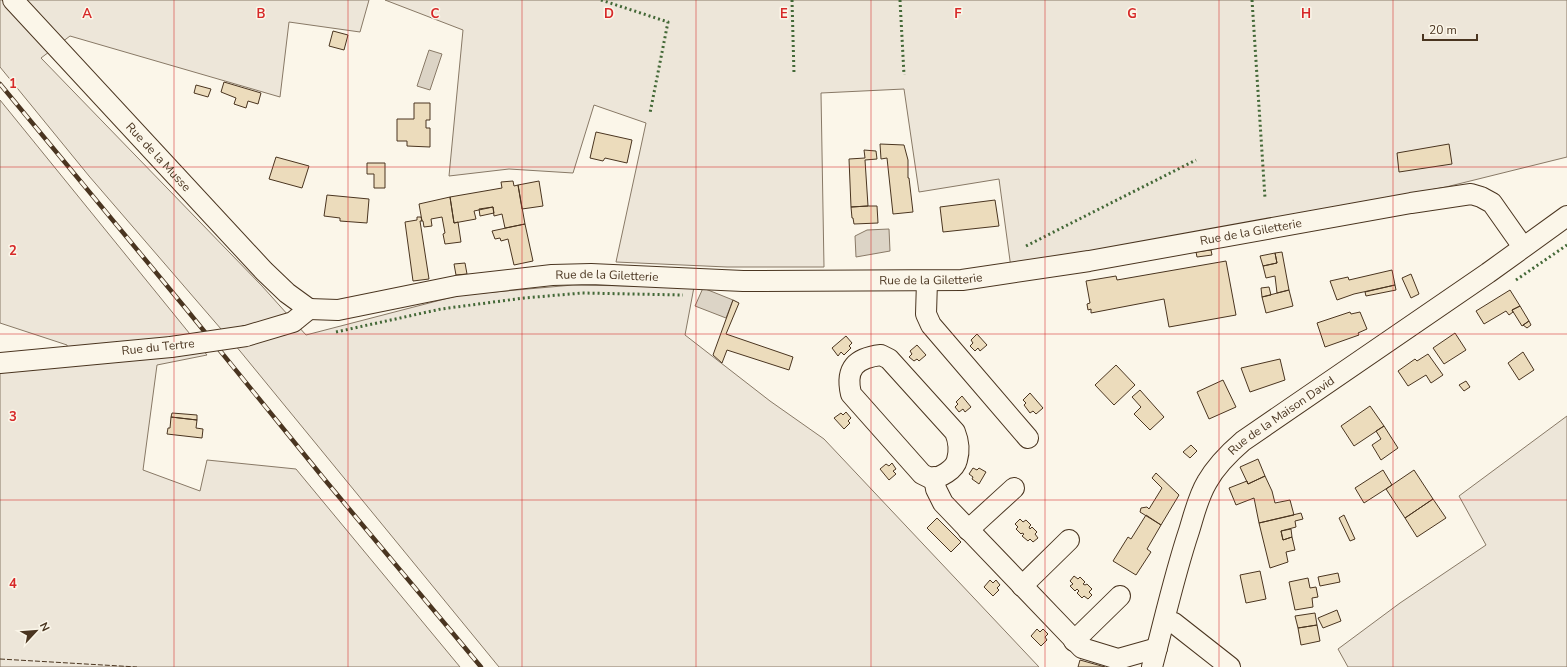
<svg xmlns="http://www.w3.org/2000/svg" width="1567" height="667" font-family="'Nunito Sans',sans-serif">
  <rect width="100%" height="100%" fill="#fbf6e9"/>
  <path fill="#ede6d9" stroke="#887966" d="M 0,0 L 369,0 L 360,32 L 289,22 L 280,97 L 70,36 L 41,58 L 262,286 L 306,335 L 460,295 L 573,285 L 694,287 L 685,335 L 770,401 L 824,439 L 1039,667 L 499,667 L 240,351 L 89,176 L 0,67 Z
    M 385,0 L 1567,0 L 1567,157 L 1446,187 L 1011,268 L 999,179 L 919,192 L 904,89 L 821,93 L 824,267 L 727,267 L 616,262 L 646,123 L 594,105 L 573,173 L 509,169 L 449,176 L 463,30 Z
    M 0,100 L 207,355 L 157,365 L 143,470 L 200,491 L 207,460 L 296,469 L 460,667 L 0,667 L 0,373 L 71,365 L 67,345 L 0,323 Z
    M 1567,416 L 1567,667 L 1348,667 L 1338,649 L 1400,603 L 1486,545 L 1459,496 Z"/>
  <path fill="#dcd4c6" stroke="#887966" d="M 429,50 L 442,54 L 430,90 L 417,86 Z
    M 889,229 L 890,251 L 856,257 L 855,236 L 867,230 Z
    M 703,288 L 733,300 L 726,318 L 695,306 Z"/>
  <path fill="#ecdcbc" stroke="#4a3520" d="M 333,31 L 348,35 L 344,50 L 329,46 Z
    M 224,82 L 261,93 L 258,104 L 248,101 L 246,108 L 234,104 L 236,98 L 221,92 Z
    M 196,85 L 211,89 L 208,97 L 194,93 Z
    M 414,103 L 430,103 L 430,120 L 426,120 L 426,128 L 430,128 L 430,147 L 407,146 L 407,141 L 397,141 L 397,119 L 414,119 Z
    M 596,132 L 632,140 L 627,163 L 605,158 L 603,161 L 590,158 Z
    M 880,144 L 904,145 L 908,160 L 908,178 L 909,178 L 913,212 L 893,214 L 887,158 L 881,159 Z
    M 1449,144 L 1452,164 L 1399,172 L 1397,153 Z
    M 864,150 L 876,151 L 877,159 L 865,160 L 868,206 L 851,207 L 849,159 L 865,158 Z
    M 276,157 L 309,166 L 302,188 L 269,179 Z
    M 367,163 L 385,163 L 385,188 L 374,188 L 374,174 L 367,174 Z
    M 513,181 L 514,186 L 518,185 L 525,224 L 505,228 L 502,214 L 494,216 L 493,207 L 474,211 L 476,219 L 454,223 L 450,197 L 502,188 L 501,182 Z
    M 539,181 L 543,206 L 522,209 L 518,185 Z
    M 327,195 L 369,199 L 367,223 L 340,221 L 340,218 L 324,216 Z
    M 450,197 L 454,223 L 458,222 L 461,242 L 445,244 L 443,234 L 445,233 L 442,217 L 431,219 L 432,226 L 424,227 L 423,221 L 422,221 L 419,204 Z
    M 995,200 L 999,226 L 943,232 L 940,207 Z
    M 868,206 L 877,206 L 878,223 L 854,224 L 853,218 L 852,218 L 851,207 Z
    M 493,207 L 494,213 L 480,216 L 479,209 Z
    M 417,217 L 421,217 L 422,221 L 420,221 L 429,279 L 413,281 L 405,222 L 417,220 Z
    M 525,224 L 533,261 L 514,265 L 508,239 L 501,241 L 500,238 L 495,239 L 492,231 Z
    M 1211,250 L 1212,255 L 1197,257 L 1196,252 Z
    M 1282,252 L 1289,290 L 1277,293 L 1275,276 L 1266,278 L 1263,266 L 1277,263 L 1275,253 Z
    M 1275,253 L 1277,263 L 1263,266 L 1260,256 Z
    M 1226,261 L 1236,315 L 1169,327 L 1164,299 L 1091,313 L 1091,309 L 1088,310 L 1087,304 L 1090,303 L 1086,281 L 1116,276 L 1117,280 Z
    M 465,263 L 467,274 L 456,275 L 454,264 Z
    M 1392,270 L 1395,285 L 1354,294 L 1337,300 L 1330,281 L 1348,277 L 1349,280 Z
    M 1411,274 L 1419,294 L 1411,298 L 1402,278 Z
    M 1395,285 L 1396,290 L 1366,296 L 1365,292 Z
    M 1269,287 L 1271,295 L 1262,297 L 1261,288 Z
    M 1289,290 L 1293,306 L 1266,313 L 1262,297 Z
    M 1510,290 L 1520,306 L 1512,310 L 1513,312 L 1509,315 L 1506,311 L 1484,324 L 1476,311 Z
    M 733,300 L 739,303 L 726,334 L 793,357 L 789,370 L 727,350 L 722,363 L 713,355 Z
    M 1520,306 L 1529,321 L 1522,326 L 1512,310 Z
    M 1350,312 L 1351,314 L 1360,312 L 1367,329 L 1358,333 L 1359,335 L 1325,347 L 1317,323 Z
    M 1529,321 L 1531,325 L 1527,328 L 1523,325 Z
    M 1455,333 L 1466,350 L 1444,364 L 1433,348 Z
    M 977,334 L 987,345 L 980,351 L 978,348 L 975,351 L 970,346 L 973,343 L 971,340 Z
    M 846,336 L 852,343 L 849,346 L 851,348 L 844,355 L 841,352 L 838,356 L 832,348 Z
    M 917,345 L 926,355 L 919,361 L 917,359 L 914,361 L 909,357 L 912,354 L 910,351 Z
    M 1523,352 L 1534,370 L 1519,380 L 1508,363 Z
    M 1428,354 L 1443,375 L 1431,383 L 1426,375 L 1408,386 L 1398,371 L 1415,359 L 1417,361 Z
    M 1280,359 L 1285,380 L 1250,392 L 1241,368 Z
    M 1116,365 L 1135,385 L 1114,405 L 1095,385 Z
    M 1223,380 L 1236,407 L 1209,419 L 1197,392 Z
    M 1466,381 L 1470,387 L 1464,391 L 1459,385 Z
    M 1140,390 L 1164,417 L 1150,430 L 1134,414 L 1141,407 L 1132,397 Z
    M 1030,393 L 1043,408 L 1036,414 L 1033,411 L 1030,413 L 1024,405 L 1026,403 L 1023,400 Z
    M 962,396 L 971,407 L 965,412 L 963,409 L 959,412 L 955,407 L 958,404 L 956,402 Z
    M 1370,406 L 1384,426 L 1354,446 L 1341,426 Z
    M 846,412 L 851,418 L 848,421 L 850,423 L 844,429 L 834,418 L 841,413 L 843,415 Z
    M 172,413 L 197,415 L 197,420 L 171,417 Z
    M 171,417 L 197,420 L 196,428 L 203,429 L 202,438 L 167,434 L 168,428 L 170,428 Z
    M 1384,426 L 1398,448 L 1381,460 L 1372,445 L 1381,439 L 1376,431 Z
    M 1191,445 L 1197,451 L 1190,458 L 1183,452 Z
    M 1258,459 L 1265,476 L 1248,484 L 1240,467 Z
    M 892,463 L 896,469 L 893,471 L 896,474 L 889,480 L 880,469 L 886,464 L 889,466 Z
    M 973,468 L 977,470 L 979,468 L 986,472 L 979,484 L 972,479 L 973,477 L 969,474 Z
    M 1383,470 L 1392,485 L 1364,503 L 1355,488 Z
    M 1414,470 L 1433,499 L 1405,518 L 1386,489 Z
    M 1156,473 L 1179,495 L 1161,525 L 1140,512 L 1141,508 L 1147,507 L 1149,509 L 1162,488 L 1152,478 Z
    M 1265,476 L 1272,491 L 1275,503 L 1290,500 L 1294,515 L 1259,523 L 1254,498 L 1236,505 L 1229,488 L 1247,481 L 1248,484 Z
    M 1433,499 L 1446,518 L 1417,537 L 1405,518 Z
    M 1301,513 L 1303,519 L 1295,521 L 1296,527 L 1281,531 L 1283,540 L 1292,537 L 1295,550 L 1286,552 L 1288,562 L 1270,568 L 1259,523 Z
    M 1146,515 L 1161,525 L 1147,549 L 1151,552 L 1136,575 L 1113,561 L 1128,537 L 1131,539 Z
    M 1344,515 L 1355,539 L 1350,541 L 1339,518 Z
    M 937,518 L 961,542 L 951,552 L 927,528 Z
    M 1020,519 L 1023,522 L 1026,520 L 1031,525 L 1029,527 L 1030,529 L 1032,527 L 1037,532 L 1035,534 L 1038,538 L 1033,542 L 1030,539 L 1028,541 L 1022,536 L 1024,534 L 1022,533 L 1021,534 L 1016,529 L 1018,527 L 1015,524 Z
    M 1291,529 L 1292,537 L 1283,540 L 1281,531 Z
    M 1260,571 L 1266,599 L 1246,603 L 1240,575 Z
    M 1338,573 L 1340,582 L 1320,586 L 1318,577 Z
    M 1074,576 L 1078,579 L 1080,577 L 1085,582 L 1083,584 L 1085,585 L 1087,584 L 1092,589 L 1089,592 L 1092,595 L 1088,599 L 1084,596 L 1082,598 L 1077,593 L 1079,591 L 1077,589 L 1075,591 L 1070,586 L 1073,584 L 1070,581 Z
    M 1308,578 L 1310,588 L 1316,587 L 1318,597 L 1312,598 L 1313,607 L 1295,610 L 1289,582 Z
    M 990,580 L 993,583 L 996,580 L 1000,585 L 997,588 L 999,590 L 993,596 L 984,587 Z
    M 1337,610 L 1341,621 L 1323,628 L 1318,618 Z
    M 1315,613 L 1317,625 L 1298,628 L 1295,616 Z
    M 1317,625 L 1320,641 L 1301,645 L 1298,628 Z
    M 1037,629 L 1040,632 L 1043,629 L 1048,634 L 1045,637 L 1047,640 L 1041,646 L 1031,636 Z
    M 1080,660 L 1105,667 L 1078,667 Z"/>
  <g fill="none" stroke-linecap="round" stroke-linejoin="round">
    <g stroke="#4a3520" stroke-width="22">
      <g id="minor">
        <path id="s1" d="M 13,0 L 264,271 L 287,293 L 309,309"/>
        <path d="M 927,281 L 926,314 L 931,325 L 1028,438"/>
        <path id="s2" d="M 309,309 L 338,310 L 456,286 L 552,275 L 591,274 L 743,281 L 962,280 L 1089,261 L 1411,203 L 1471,194 L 1481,197 L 1492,203 L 1523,247"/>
        <path d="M 246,336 L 293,322 L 309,309"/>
        <path d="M 881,355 L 889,359 L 955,432 C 959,442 960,450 957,460 C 955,469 940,479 930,478 C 928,477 924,475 922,474 L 851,394 C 845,368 856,358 881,355 Z"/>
        <path d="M 0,363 L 171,347"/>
        <path d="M 934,477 L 936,489 L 943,503 L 1082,648 L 1118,659 L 1157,648"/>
        <path d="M 968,530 L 1014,488"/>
        <path d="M 1022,586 L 1069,540"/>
        <path d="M 1165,620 L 1174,623 L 1230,667"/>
        <path d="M 1074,641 L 1120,596"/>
        <path id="s3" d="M 1152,667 C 1164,622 1174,576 1189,531 C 1194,515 1198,497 1207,482 C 1216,466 1229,453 1243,441 L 1488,273 L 1567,216"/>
      </g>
    </g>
    <use href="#minor" stroke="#fbf6e9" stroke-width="20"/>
    <g stroke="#4a3520" stroke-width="4.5">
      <path id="rail" d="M 0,84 L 187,310 L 325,480 L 481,667"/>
    </g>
    <use href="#rail" stroke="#fbf6e9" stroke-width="3" stroke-dasharray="9" stroke-linecap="butt"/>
    <g stroke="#4a3520" stroke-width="22" stroke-linecap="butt">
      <path id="minor-bridge" d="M 171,347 L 246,336"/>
    </g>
    <use href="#minor-bridge" stroke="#fbf6e9" stroke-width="20"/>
    <path stroke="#436837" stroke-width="3" stroke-dasharray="2 3" stroke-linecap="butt" d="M 601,0 L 668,22 L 650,113
      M 792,0 L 794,74
      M 900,0 L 904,75
      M 1252,0 L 1265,198
      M 1026,246 L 1196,160
      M 1516,280 L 1567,245
      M 336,332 L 441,309 L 524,298 L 582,293 L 683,295"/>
    <path stroke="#4a3520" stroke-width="1" stroke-dasharray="5 2" stroke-linecap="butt" d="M 0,659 L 137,667"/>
  </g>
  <path fill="none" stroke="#d62828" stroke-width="1" stroke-opacity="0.55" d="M 174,0 L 174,667M 348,0 L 348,667M 522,0 L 522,667M 696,0 L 696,667M 871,0 L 871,667M 1045,0 L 1045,667M 1219,0 L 1219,667M 1393,0 L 1393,667M 0,167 L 1567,167M 0,334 L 1567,334M 0,500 L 1567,500"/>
  <g text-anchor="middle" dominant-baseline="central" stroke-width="3" stroke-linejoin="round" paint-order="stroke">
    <g font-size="12" fill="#4a3520" stroke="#fbf6e9">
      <text stroke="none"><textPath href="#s1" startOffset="214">Rue de la Musse</textPath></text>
      <text stroke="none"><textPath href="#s2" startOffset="949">Rue de la Giletterie</textPath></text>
      <text stroke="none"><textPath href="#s2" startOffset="301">Rue de la Giletterie</textPath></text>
      <text stroke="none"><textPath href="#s2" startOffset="625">Rue de la Giletterie</textPath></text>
      <text transform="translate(158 347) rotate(-6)">Rue du Tertre</text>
      <text stroke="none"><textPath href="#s3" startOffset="294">Rue de la Maison David</textPath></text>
    </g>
  </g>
  <g font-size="13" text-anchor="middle" font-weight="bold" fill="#d62828" stroke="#fbf6e9" stroke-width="3" stroke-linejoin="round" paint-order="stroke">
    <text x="87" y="18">A</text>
    <text x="261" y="18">B</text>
    <text x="435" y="18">C</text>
    <text x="609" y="18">D</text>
    <text x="784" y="18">E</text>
    <text x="958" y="18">F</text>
    <text x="1132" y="18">G</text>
    <text x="1306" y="18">H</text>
    <text x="13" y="88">1</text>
    <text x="13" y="255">2</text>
    <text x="13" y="421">3</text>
    <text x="13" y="588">4</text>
  </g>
  <g transform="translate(36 631) rotate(64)" stroke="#fbf6e9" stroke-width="3" paint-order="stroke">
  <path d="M0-3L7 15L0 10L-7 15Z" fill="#4a3520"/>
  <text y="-6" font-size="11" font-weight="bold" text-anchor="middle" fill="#4a3520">N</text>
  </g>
  <path d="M1423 34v6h54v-6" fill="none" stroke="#4a3520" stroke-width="2"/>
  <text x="1429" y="34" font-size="12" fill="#4a3520" stroke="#fbf6e9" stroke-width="3" paint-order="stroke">20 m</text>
</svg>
